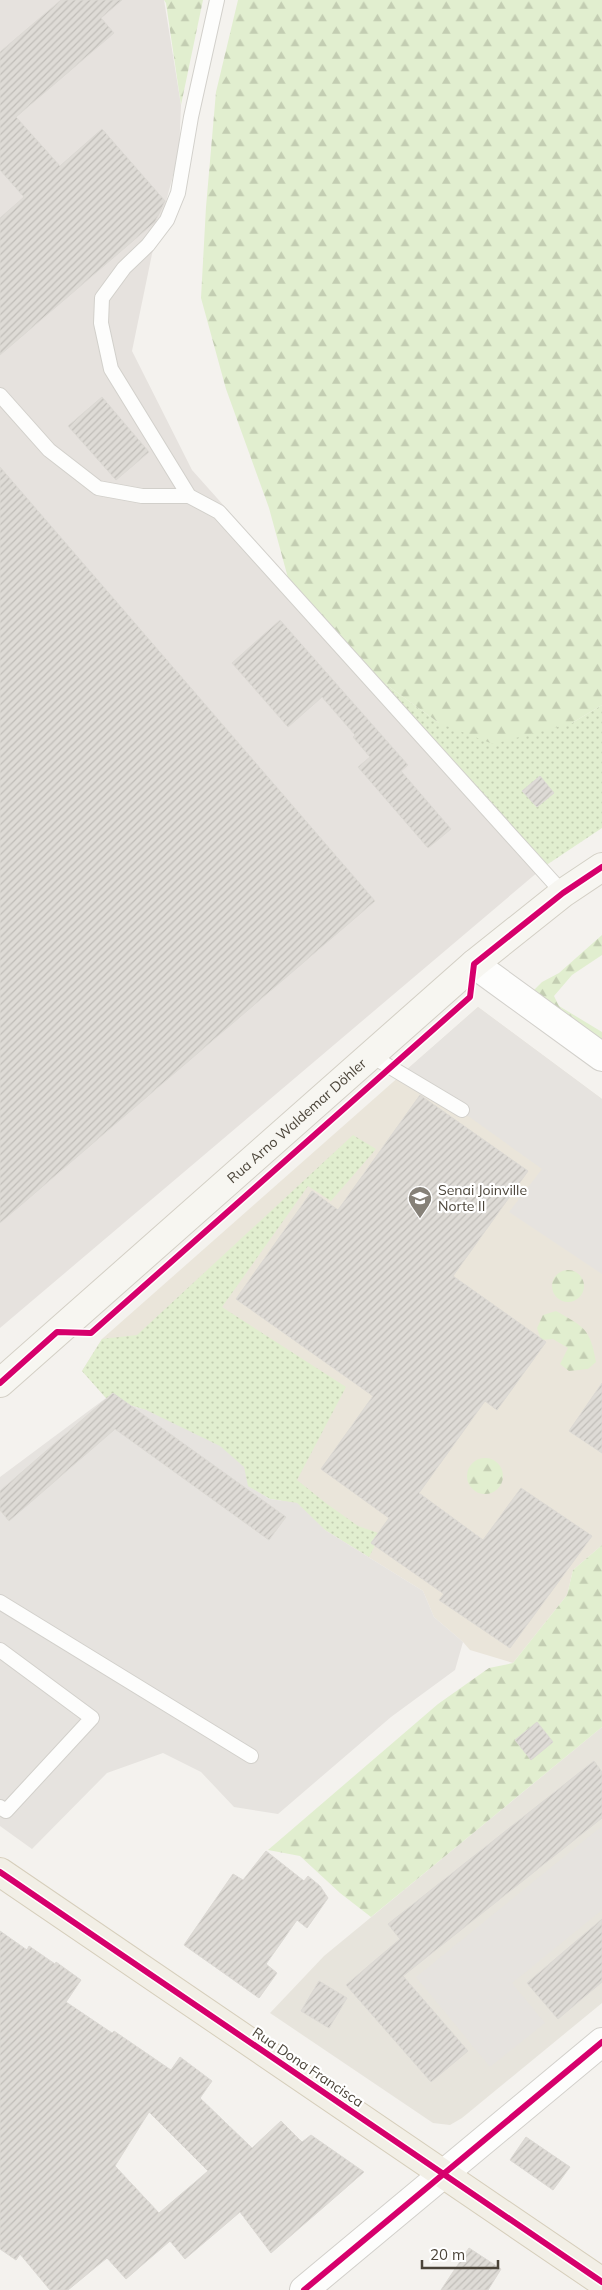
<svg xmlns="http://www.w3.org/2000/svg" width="602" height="2290" font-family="Mulish,sans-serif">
  <defs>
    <pattern id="grass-dots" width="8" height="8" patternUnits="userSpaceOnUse" patternTransform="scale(1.25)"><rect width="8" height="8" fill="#e1eecf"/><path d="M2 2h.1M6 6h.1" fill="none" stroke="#c3cdb2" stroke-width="1.8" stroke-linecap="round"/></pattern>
    <pattern id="forest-firs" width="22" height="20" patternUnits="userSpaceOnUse" patternTransform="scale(1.25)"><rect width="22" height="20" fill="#e1eecf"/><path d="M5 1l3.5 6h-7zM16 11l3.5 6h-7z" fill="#c3cdb2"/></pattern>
    <pattern id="building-hatch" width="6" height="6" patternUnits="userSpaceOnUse" patternTransform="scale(1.25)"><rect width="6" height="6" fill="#dedbd6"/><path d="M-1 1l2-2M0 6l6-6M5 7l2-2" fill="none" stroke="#c0bdb8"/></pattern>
  </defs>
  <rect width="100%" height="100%" fill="#f4f2ee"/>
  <path fill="#e7e4dc" d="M 602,1727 L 602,2003 L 462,2118 L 450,2125 L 433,2123 L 270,2013 L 324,1956 Z"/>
  <path fill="#e6e2de" d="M 0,0 L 164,0 L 181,105 L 179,153 L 152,254 L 132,351 L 192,470 L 545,866 L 0,1328 Z"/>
  <path fill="#eae5da" d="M 478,1007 L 602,1099 L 602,1545 L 573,1570 L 567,1595 L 513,1663 L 470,1650 L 463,1642 L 434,1617 L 423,1591 L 325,1530 L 146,1410 L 106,1398 L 82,1371 L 102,1339 Z"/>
  <path fill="url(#grass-dots)" d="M 380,680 L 439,723 L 572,723 L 602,705 L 602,828 L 545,866 Z
    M 353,1135 L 376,1149 L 331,1201 L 308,1186 L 222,1307 L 346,1387 L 297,1480 L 327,1504 L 358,1526 L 381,1534 L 369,1557 L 325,1530 L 297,1503 L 270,1499 L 247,1486 L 244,1467 L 175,1425 L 146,1410 L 106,1398 L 82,1371 L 102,1339 L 137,1335 Z"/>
  <path fill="url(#forest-firs)" d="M 164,0 L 203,0 L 181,105 L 166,3 Z
    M 238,0 L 602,0 L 602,705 L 572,723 L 493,744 L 439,723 L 380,680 L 288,578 L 269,508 L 226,389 L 201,298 L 206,207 L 216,92 Z
    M 602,935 L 602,955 L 572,975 L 554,996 L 559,1006 L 602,1032 L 602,1048 L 529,995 L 542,982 L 559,973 Z
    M552 1286a16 16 0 1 1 32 0a16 16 0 1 1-32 0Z
    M 556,1311 C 584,1327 590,1328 596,1362 L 588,1369 L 569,1371 L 560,1364 L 568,1348 L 553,1339 L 541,1340 L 537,1328 L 543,1315 Z
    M467 1476a18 18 0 1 1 36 0a18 18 0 1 1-36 0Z
    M 602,1545 L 602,1727 L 371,1917 L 340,1893 L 300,1856 L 268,1850 L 438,1704 L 489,1668 L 513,1663 L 567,1595 L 573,1570 Z"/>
  <path fill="#e6e3df" d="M 478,1007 L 602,1099 L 602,1274 L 509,1212 L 542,1169 L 405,1071 Z
    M 106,1398 L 146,1410 L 220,1446 L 244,1467 L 248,1486 L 270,1499 L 297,1503 L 325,1530 L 423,1591 L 434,1617 L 463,1642 L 455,1670 L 391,1717 L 278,1814 L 234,1807 L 201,1772 L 163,1753 L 107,1773 L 32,1849 L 0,1826 L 0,1477 Z
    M 602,1826 L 602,1910 L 512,1983 L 545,2023 L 490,2067 L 416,1977 Z"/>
  <path fill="url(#building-hatch)" stroke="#dcd9d4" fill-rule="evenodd" d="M 61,0 L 122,0 L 101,18 L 114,33 L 16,117 L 60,166 L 102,129 L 165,201 L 155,222 L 0,355 L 0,218 L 24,197 L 0,170 L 0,52 Z
    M 102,397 L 149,452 L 116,480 L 68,426 Z
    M 0,467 L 375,901 L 0,1223 Z
    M 280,620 L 408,765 L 401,771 L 451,829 L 428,848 L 358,767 L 370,757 L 353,737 L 355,735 L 322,697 L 288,727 L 232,663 Z
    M 540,776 L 554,793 L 537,807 L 522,791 Z
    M 420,1095 L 528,1171 L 453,1276 L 546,1342 L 497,1410 L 485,1401 L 419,1493 L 483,1540 L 521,1488 L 592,1536 L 510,1648 L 439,1600 L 444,1594 L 371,1543 L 389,1518 L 321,1469 L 373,1396 L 236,1299 L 312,1191 L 338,1210 Z
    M 602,1383 L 602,1453 L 569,1431 Z
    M 113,1393 L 286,1517 L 269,1540 L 115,1429 L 9,1521 L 0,1510 L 0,1491 Z
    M 537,1722 L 553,1742 L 531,1760 L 515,1740 Z
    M 594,1761 L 602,1772 L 602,1818 L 403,1976 L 468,2051 L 431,2082 L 346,1985 L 400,1939 L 388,1924 Z
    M 266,1851 L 304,1881 L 308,1876 L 320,1886 L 328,1898 L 307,1928 L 297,1920 L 266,1964 L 277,1973 L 259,1998 L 184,1945 L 233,1874 L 243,1880 Z
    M 602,1919 L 602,1982 L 558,2019 L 527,1983 Z
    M 0,1931 L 27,1950 L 29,1946 L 55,1964 L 56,1962 L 81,1980 L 66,2002 L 112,2033 L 114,2031 L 171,2070 L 180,2057 L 212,2081 L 200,2098 L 252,2148 L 281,2121 L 302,2142 L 311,2135 L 364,2172 L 271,2253 L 240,2212 L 185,2259 L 170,2241 L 126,2279 L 107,2258 L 68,2290 L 50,2290 L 20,2254 L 16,2260 L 0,2249 ZM 149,2112 L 208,2171 L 159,2213 L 115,2166 Z
    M 319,1981 L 347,1998 L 329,2028 L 301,2011 Z
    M 526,2137 L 570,2167 L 553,2190 L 510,2160 Z
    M 469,2248 L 501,2269 L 488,2290 L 441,2290 Z"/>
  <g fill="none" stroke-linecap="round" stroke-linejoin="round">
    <g stroke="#d2d0cb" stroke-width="16">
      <path id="lane" d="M 0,395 L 49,450 L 98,488 L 142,496 L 189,496 L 219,512 L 563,893
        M 189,496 L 111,369 L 101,323 L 102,298 L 124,268 L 148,245 L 167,220 L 178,193 L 191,117 L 217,0
        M 370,1055 L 462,1110
        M 0,1602 L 251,1756
        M 0,1650 L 92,1718 L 6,1811 L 0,1807"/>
    </g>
    <g stroke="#d2d0cb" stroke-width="30">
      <path id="street" d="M 474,964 L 602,1057
        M 304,2290 L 602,2042"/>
    </g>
    <g stroke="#d3cfc5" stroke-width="30">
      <g id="secondary">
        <path id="s1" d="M 0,1383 L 474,964 L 563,893 L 602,867"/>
      </g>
    </g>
    <g stroke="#d6cebb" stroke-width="30">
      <path id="primary" d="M 0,1872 L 602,2282"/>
    </g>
    <use href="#lane" stroke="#fdfdfc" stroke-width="14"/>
    <use href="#street" stroke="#fdfdfc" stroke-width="28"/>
    <use href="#secondary" stroke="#f7f6f1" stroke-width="28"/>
    <use href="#primary" stroke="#f2efe6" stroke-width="28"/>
    <g stroke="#fff" stroke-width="9">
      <path id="cycleway" d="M 0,1383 L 57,1332 L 91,1333 L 470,997 L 474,964 L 563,893 L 602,867
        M 0,1872 L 602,2282
        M 304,2290 L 602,2042"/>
    </g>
    <use href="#cycleway" stroke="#d6006c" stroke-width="6"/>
  </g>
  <defs>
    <g id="university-pin" transform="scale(1.25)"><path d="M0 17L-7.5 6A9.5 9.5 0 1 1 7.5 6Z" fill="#868178" stroke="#fff"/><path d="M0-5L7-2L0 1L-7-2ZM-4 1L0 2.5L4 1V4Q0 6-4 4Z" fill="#fff"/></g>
  </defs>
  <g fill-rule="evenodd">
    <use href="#university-pin" x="420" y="1198"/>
  </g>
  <g text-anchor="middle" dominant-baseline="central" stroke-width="4.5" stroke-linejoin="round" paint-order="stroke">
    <g font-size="14" fill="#4b4439" stroke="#fff">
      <text stroke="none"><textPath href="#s1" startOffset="396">Rua Arno Waldemar Döhler</textPath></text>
      <text transform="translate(308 2067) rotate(34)">Rua Dona Francisca</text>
    </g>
    <g font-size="14" fill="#4b4439" stroke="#fff" text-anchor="start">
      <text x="438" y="1190">Senai Joinville<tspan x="438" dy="16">Norte II</tspan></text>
    </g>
  </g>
  <path d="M422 2260v8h76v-8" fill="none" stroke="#4b4439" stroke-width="2.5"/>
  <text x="430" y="2260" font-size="15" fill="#4b4439" stroke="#ffffff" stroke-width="4" paint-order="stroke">20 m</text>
</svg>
